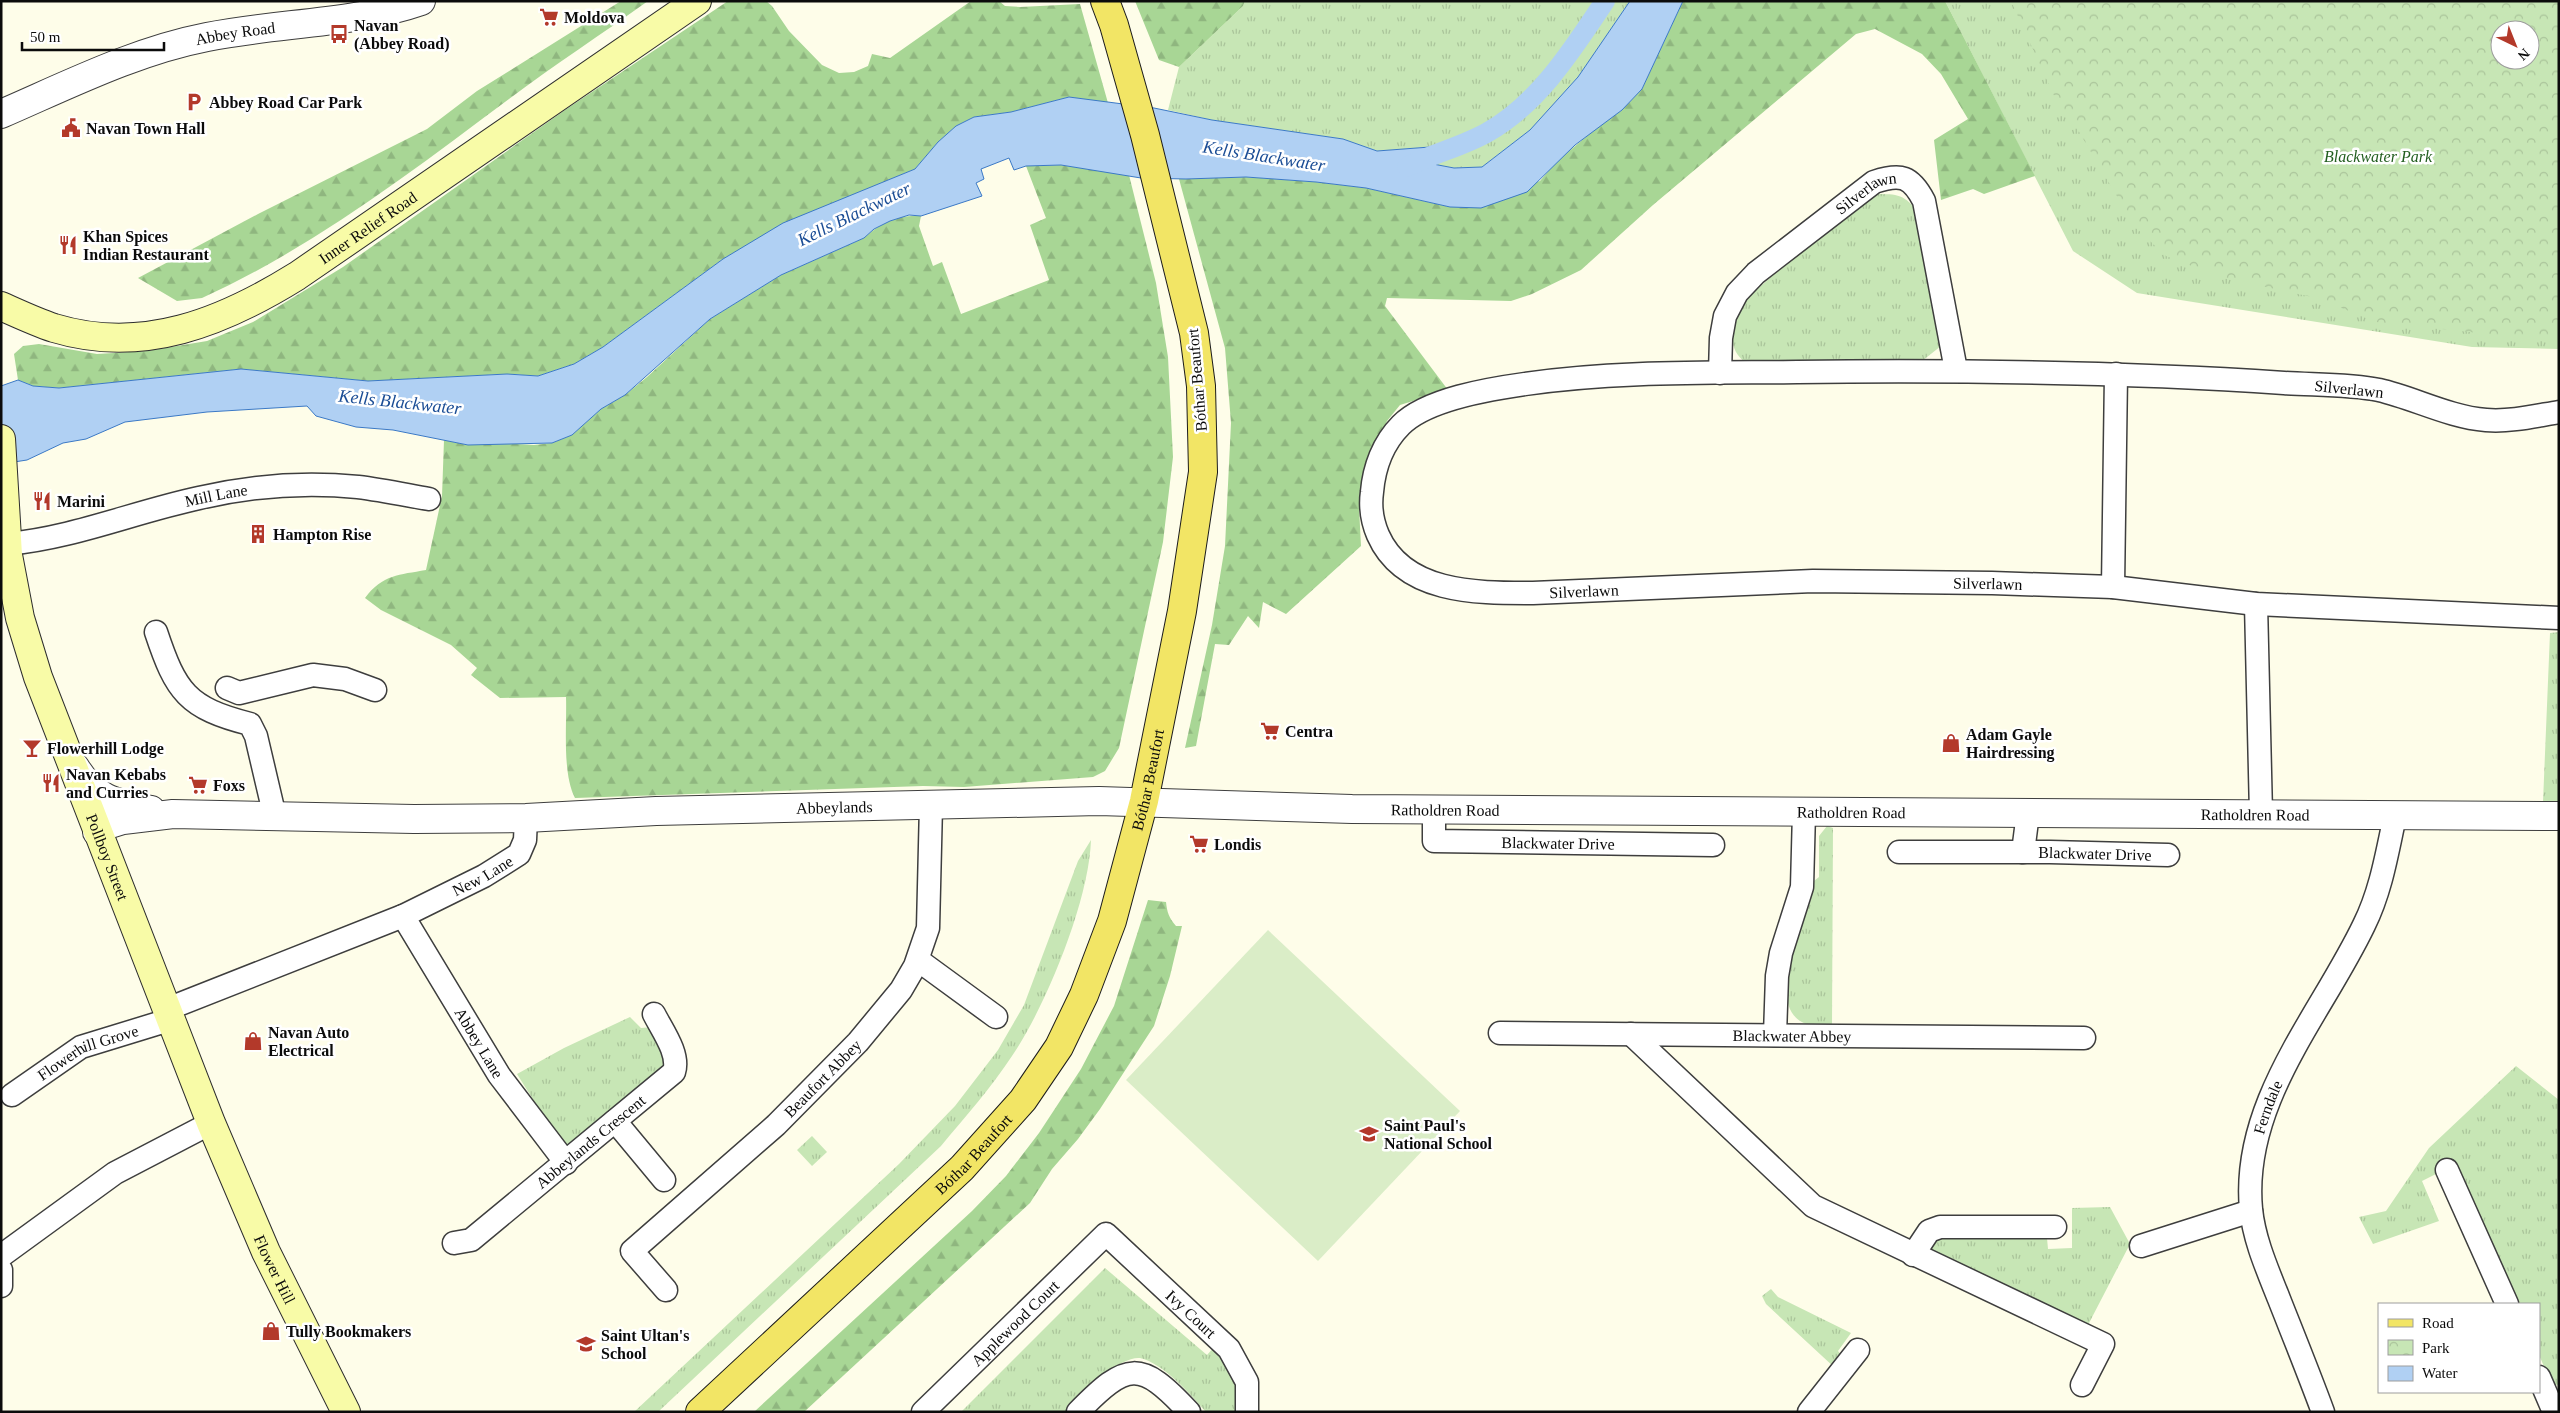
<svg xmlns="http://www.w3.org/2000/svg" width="2560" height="1413" font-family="'Times New Roman',serif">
  <defs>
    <pattern id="grass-tufts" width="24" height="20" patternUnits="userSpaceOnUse" patternTransform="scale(1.25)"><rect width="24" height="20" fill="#c7e6b5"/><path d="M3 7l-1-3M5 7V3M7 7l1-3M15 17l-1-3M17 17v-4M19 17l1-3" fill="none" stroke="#aac49a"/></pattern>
    <pattern id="forest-firs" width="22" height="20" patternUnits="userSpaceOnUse" patternTransform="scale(1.25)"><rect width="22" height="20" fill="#a8d695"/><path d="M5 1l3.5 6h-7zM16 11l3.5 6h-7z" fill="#8fb67f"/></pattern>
    <pattern id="park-crowns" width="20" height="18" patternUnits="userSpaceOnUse" patternTransform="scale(1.25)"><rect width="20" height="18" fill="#c7e6b5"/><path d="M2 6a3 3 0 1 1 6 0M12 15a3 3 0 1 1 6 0" fill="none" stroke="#aac49a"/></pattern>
  </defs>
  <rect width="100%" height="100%" fill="#fefde9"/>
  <path fill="url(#grass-tufts)" fill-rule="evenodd" d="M 1245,1 L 1630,1 L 1578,77 L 1530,130 L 1482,167 L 1454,168 L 1433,164 L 1430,147 L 1377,151 L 1343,139 L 1212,120 L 1168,110 L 1179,67 L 1243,6 Z
    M 1945,1 L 2559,1 L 2559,349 L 2472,347 L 2137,293 L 2073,251 ZM 2500,30 L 2530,30 L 2530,60 L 2500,60 Z
    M 1874,194 C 1898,194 1905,194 1919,214 L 1941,346 L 1922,361 L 1746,363 C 1722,345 1735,320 1747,298 L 1850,208 Z
    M 2559,632 L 2559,802 L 2543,802 L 2550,633 Z
    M 1827,826 L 1833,828 L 1832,1027 C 1770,1031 1786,976 1796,937 C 1799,923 1802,899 1808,888 C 1810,884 1815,880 1819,877 L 1819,836 Z
    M 1091,840 C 1089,901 1046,1006 1012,1056 C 991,1088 965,1117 941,1146 L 658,1412 L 634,1412 L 899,1164 L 955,1106 L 998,1050 L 1024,1005 L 1078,861 Z
    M 630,1017 L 641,1028 L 653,1027 L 665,1066 L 575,1142 L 568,1145 L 561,1144 L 517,1074 L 564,1048 Z
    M 2516,1066 L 2559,1100 L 2559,1384 L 2553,1387 L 2539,1355 L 2539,1304 L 2516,1304 L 2454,1165 L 2422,1181 L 2439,1221 L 2373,1244 L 2359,1217 L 2386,1211 L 2429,1148 Z
    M 812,1136 L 827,1152 L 812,1166 L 797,1150 Z
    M 2110,1207 L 2130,1244 L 2088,1325 L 1934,1256 L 1929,1247 L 1933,1239 L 1942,1237 L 2047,1238 L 2048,1249 L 2072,1248 L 2072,1208 Z
    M 1105,1268 L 1207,1355 L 1215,1346 L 1240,1383 L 1240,1412 L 1206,1412 C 1191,1395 1163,1363 1140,1358 C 1131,1357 1116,1365 1109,1371 C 1094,1383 1081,1398 1068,1412 L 961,1412 Z
    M 1771,1289 L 1778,1297 L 1851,1333 L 1838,1351 L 1843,1357 L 1835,1368 L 1766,1304 L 1762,1296 Z"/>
  <path fill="url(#forest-firs)" d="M 621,1 L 648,1 C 602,34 554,65 509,99 C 411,172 314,247 202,298 L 177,301 L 138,278 L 258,214 L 427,129 L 477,91 Z
    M 728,1 L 766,1 L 772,6 L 789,31 L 822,65 L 839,73 L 854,72 L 868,66 L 872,54 L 890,58 L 971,1 L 999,1 L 1005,6 L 1020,7 L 1080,4 L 1108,103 L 1069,97 L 1011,112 L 974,117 L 956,126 L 938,142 L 915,169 L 783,224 L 723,259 L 603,347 L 574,364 L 538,376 L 507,374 L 368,381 L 241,369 L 59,388 L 33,386 L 18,380 L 14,354 L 23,346 L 39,344 L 97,354 L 147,351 L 207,341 L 253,322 L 343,267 L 565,110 Z
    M 1135,1 L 1245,1 L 1243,6 L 1179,67 L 1159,60 Z
    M 1683,1 L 1945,1 L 2035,176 L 1984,194 L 1973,189 L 1941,200 L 1934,140 L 1968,119 L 1941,74 L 1922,54 L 1875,29 L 1856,34 L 1653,205 L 1581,270 L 1532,294 L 1511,301 L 1387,298 L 1385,306 L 1448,390 L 1400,405 L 1387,421 L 1364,473 L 1359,507 L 1361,546 L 1286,614 L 1263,602 L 1259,628 L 1248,616 L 1229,645 L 1215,644 L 1196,746 L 1185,748 L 1212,625 L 1225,546 L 1231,423 L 1225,348 L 1179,179 L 1246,177 L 1316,182 L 1366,188 L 1450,207 L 1540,181 L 1555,163 L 1600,125 L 1622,110 L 1642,89 Z
    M 1061,165 L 1129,175 L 1156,283 L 1168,357 L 1173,457 L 1163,542 L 1119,748 L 1105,771 L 1093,777 L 964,787 L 923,786 L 575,798 C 562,773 567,726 566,697 L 500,698 L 471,675 L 477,668 L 451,645 L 381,610 L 365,598 C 383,574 399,575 426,570 L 442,496 L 444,440 L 468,445 L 499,443 L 534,445 L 552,443 L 572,435 L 601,409 L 625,395 L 647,377 L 710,319 L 781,275 L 864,238 C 880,223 900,214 921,216 L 919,226 L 933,266 L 942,262 L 961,314 L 1049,280 L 1030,225 L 1046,218 L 1026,166 Z
    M 1148,900 L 1166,902 C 1167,912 1169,918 1176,926 L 1182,926 L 1170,976 L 1154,1026 L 1100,1109 L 1078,1139 L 1052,1169 L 1030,1203 L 804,1412 L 754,1412 L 972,1211 L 1006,1176 L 1039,1133 L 1081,1069 L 1114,1006 Z"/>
  <path fill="url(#park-crowns)" fill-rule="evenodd" d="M 2011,1 L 2559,1 L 2559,338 L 2535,339 L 2376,322 L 2317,298 L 2223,278 L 2166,256 L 2135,227 L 2078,130 L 2056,100 ZM 2500,30 L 2530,30 L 2530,60 L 2500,60 Z"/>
  <path fill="#daedc7" d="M 1268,930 L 1460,1111 L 1318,1261 L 1126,1080 Z"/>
  <path fill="#b0d0f3" stroke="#3b79c6" d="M 1630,1 L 1683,1 L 1642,89 L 1622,110 L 1575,145 L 1527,192 L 1481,208 L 1450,207 L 1366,188 L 1316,182 L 1246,177 L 1186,179 L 1141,178 L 1061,165 L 1026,166 L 1014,170 L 1009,158 L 981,169 L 984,179 L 976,183 L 982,196 L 921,216 L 909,215 L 890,221 L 874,229 L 864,238 L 781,275 L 710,319 L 625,395 L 601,409 L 572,435 L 552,443 L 468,445 L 393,430 L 356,427 L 316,416 L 307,406 L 207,412 L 125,422 L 86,439 L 63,443 L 27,460 L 1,464 L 1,386 L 18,380 L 33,386 L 59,388 L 241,369 L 368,381 L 507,374 L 538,376 L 574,364 L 603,347 L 723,259 L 783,223 L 915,169 L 938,142 L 956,126 L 974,117 L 1011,112 L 1069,97 L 1154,108 L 1212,120 L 1343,139 L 1377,151 L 1430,147 L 1433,164 L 1454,168 L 1482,167 L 1530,130 L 1578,77 Z"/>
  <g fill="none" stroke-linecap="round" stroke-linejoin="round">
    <path stroke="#b0d0f3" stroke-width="20" d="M 1407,167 C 1433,153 1462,147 1488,132 C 1539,103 1573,49 1605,1"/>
    <g stroke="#3e3e3e" stroke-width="25">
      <g id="minor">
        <path id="s1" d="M 1720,373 L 1721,338 L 1725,316 L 1737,293 L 1756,273 L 1874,182 C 1901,173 1911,176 1924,201 L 1956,370"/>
        <path id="s2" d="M 2559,412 C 2535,416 2510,422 2486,420 C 2449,417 2414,398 2379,390 C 2349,384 2314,385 2284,383 C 2121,372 1960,370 1797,372 C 1707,373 1615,371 1525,384 C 1489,389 1427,399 1401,425 C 1383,443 1374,468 1372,492 C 1370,506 1372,521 1378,535 C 1404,594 1477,593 1533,593 L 1813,581 L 1992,583 L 2113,587 L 2256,604 L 2559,618"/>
        <path id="s3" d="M 7,544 C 73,538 134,512 199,498 C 250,486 306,482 358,487 C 382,490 406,495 429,499"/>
        <path d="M 2113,587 L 2116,374"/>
        <path d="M 2256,604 L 2261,814"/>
        <path d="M 156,632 C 176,692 187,708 250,724 L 256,736 L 275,817"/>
        <path d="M 227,688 L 239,693 L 313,675 L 345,679 L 375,690"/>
        <path id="s4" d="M 1434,810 L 1434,841 L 1713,845"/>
        <path id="s5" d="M 1899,852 L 2050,852 L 2168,855"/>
        <path d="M 2023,852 L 2028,813"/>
        <path id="s6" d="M 403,916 L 499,1075 L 566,1163"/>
        <path d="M 918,960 L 996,1017"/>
        <path id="s7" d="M 165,1010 L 403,916 L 484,876 L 519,854 L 525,840 L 526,818"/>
        <path id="s8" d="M 1500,1033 L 2084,1038"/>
        <path d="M 1631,1034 L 1813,1206 L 2103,1344 L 2082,1385"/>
        <path d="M 1775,1035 L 1777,976 L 1781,953 L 1802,887 L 1804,812"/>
        <path id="s9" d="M 12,1095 L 81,1047 L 169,1020"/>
        <path d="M 615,1121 L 664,1180"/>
        <path d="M 2447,1170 L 2507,1304"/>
        <path id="s10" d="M 454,1243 L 471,1240 L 674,1072 C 680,1054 662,1030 654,1014"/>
        <path d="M 2141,1246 L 2251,1211"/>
        <path d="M 1913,1255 L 1929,1231 L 1940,1227 L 2055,1227"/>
        <path d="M 1,1256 L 115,1173 L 211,1123"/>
        <path d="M 1,1270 L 1,1286"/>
        <path id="s11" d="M 666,1290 L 632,1251 L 776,1125 L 858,1042 L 901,990 L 915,966 L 928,928 L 931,805"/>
        <path d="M 2539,1377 L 2554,1412"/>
        <path id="s12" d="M 923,1412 L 1106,1234 L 1229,1349 L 1247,1382 L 1247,1412"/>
        <path d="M 1078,1412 C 1127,1362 1140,1359 1189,1412"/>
        <path d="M 1809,1412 L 1858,1350"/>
        <path id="s13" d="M 2323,1412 C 2309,1374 2294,1337 2279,1299 C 2268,1271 2254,1240 2251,1209 C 2241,1102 2321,1015 2364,925 C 2381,891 2387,853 2395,816"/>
      </g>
    </g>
    <g stroke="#3e3e3e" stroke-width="30">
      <g id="tertiary">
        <path id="s14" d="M 1,114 C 68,85 135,51 207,37 C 276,23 355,24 421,1"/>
        <path d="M 75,767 C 95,800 115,803 151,810"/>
        <path id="s15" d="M 97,832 L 107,825 L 123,820 L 173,814 L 414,819 L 526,818 L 656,811 L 1099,801 L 1352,809 L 2559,816"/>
      </g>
    </g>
    <g stroke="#2d2d2d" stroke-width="30">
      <g id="secondary">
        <path id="s16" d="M 1,306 C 19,314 36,322 54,328 C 143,355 223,322 297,276 L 697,1"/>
        <path id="s17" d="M 1,439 L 8,555 L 20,618 L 38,677 L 211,1123 L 266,1252 L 346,1412"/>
      </g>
    </g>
    <g stroke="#1c1c1c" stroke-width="30">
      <g id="primary">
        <path id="s18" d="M 700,1412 L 962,1168 L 1023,1100 L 1059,1047 L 1084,995 L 1112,921 L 1144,801 L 1182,611 L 1203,472 L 1201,386 L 1194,333 L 1145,135 L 1114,25 L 1105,1"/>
      </g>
    </g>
    <use href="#minor" stroke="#fff" stroke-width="22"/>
    <use href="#tertiary" stroke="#fff" stroke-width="28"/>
    <use href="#secondary" stroke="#f8fba7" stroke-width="28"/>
    <use href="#primary" stroke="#f2e565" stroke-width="28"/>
  </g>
  <defs>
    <g id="supermarket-bare" transform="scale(1.5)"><path d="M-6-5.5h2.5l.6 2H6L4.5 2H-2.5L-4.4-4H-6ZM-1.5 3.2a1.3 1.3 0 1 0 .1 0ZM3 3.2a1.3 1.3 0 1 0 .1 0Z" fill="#b3392a" stroke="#fff" stroke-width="2.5" paint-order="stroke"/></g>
    <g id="bus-bare" transform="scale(1.5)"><path d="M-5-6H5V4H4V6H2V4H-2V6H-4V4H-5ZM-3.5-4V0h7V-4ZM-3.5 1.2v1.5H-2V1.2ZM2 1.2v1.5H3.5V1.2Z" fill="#b3392a" stroke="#fff" stroke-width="2.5" paint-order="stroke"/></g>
    <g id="parking-bare" transform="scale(1.5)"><path d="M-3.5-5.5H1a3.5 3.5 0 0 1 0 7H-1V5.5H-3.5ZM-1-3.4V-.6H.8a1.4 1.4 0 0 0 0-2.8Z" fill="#b3392a" stroke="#fff" stroke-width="2.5" paint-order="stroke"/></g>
    <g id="civic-bare" transform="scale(1.5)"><path d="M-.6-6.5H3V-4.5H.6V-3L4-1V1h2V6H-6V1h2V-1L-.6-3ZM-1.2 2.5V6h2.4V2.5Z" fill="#b3392a" stroke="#fff" stroke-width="2.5" paint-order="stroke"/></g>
    <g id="restaurant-bare" transform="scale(1.5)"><path d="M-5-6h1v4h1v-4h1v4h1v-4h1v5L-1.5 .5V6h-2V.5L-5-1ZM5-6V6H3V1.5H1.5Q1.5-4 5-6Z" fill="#b3392a" stroke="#fff" stroke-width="2.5" paint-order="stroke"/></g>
    <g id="building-bare" transform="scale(1.5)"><path d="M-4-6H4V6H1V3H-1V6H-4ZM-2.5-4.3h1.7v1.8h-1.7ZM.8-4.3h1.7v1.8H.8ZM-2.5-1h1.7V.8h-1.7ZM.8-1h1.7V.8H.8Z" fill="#b3392a" stroke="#fff" stroke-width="2.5" paint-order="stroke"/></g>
    <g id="shop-bare" transform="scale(1.5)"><path d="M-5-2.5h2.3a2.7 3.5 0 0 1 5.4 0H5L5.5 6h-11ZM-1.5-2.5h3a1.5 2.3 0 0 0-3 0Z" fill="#b3392a" stroke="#fff" stroke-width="2.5" paint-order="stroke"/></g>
    <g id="bar-bare" transform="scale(1.5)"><path d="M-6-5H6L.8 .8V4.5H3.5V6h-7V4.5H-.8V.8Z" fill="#b3392a" stroke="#fff" stroke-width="2.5" paint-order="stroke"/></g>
    <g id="school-bare" transform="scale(1.5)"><path d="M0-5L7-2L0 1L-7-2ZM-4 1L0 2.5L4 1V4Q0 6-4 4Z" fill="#b3392a" stroke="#fff" stroke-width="2.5" paint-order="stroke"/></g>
  </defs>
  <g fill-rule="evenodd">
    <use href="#supermarket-bare" x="549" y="17"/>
    <use href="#bus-bare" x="339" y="34"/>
    <use href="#parking-bare" x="194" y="102"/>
    <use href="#civic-bare" x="71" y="128"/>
    <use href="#restaurant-bare" x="68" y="245"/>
    <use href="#restaurant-bare" x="42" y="501"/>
    <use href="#building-bare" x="258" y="534"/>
    <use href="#supermarket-bare" x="1270" y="731"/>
    <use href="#shop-bare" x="1951" y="743"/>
    <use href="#bar-bare" x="32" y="748"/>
    <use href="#restaurant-bare" x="51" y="783"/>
    <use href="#supermarket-bare" x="198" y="785"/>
    <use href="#supermarket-bare" x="1199" y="844"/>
    <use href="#shop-bare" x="253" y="1041"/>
    <use href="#school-bare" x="1369" y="1134"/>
    <use href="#shop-bare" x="271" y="1331"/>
    <use href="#school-bare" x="586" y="1344"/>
  </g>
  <g text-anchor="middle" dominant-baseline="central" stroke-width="5" stroke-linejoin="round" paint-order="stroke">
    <g font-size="16" font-weight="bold" fill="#0b0b0b" stroke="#fff" text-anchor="start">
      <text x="564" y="17">Moldova</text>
      <text x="354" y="25">Navan<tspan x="354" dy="18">(Abbey Road)</tspan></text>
      <text x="209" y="102">Abbey Road Car Park</text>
      <text x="86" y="128">Navan Town Hall</text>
      <text x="83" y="236">Khan Spices<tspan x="83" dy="18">Indian Restaurant</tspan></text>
      <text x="57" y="501">Marini</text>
      <text x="273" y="534">Hampton Rise</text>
      <text x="1285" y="731">Centra</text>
      <text x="1966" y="734">Adam Gayle<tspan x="1966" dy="18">Hairdressing</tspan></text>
      <text x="47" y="748">Flowerhill Lodge</text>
      <text x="66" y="774">Navan Kebabs<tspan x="66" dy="18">and Curries</tspan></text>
      <text x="213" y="785">Foxs</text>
      <text x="1214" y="844">Londis</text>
      <text x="268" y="1032">Navan Auto<tspan x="268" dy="18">Electrical</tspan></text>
      <text x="1384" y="1125">Saint Paul's<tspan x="1384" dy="18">National School</tspan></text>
      <text x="286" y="1331">Tully Bookmakers</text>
      <text x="601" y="1335">Saint Ultan's<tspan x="601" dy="18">School</tspan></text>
    </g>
    <g font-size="16" fill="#0b0b0b" stroke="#fff">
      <text stroke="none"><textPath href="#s14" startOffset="249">Abbey Road</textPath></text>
      <text stroke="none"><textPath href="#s1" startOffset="248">Silverlawn</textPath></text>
      <text stroke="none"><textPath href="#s16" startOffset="400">Inner Relief Road</textPath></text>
      <text transform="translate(1197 380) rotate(-95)">Bóthar Beaufort</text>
      <text transform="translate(2349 389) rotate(6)">Silverlawn</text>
      <text stroke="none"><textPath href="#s3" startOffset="215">Mill Lane</textPath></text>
      <text stroke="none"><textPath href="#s2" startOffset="1922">Silverlawn</textPath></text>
      <text stroke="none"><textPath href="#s2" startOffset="1518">Silverlawn</textPath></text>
      <text stroke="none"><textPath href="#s18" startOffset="796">Bóthar Beaufort</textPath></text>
      <text stroke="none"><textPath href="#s15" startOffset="741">Abbeylands</textPath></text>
      <text stroke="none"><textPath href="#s15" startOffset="1352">Ratholdren Road</textPath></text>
      <text stroke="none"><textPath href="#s15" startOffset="1758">Ratholdren Road</textPath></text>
      <text stroke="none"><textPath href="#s15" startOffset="2162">Ratholdren Road</textPath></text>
      <text stroke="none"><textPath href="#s4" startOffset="155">Blackwater Drive</textPath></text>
      <text stroke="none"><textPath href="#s5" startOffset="196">Blackwater Drive</textPath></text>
      <text stroke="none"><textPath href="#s17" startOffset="435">Pollboy Street</textPath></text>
      <text stroke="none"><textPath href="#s7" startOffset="345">New Lane</textPath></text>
      <text stroke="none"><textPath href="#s8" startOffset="292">Blackwater Abbey</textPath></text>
      <text stroke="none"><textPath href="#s6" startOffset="148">Abbey Lane</textPath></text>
      <text stroke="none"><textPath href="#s9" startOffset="88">Flowerhill Grove</textPath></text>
      <text stroke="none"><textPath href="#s11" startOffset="309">Beaufort Abbey</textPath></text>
      <text stroke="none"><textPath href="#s13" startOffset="320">Ferndale</textPath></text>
      <text stroke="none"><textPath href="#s10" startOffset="172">Abbeylands Crescent</textPath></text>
      <text stroke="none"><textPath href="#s18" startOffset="376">Bóthar Beaufort</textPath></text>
      <text stroke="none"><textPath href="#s17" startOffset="880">Flower Hill</textPath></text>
      <text stroke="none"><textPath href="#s12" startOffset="372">Ivy Court</textPath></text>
      <text stroke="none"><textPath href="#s12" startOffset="128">Applewood Court</textPath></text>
    </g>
    <g font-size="16" font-style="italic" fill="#225e1f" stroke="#fff">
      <text x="2378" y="156">Blackwater Park</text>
    </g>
    <g font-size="18" font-style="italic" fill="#1b4d95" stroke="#fff">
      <text transform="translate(1264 156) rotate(9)">Kells Blackwater</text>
      <text transform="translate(854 214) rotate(-26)">Kells Blackwater</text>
      <text transform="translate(400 402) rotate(6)">Kells Blackwater</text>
    </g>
  </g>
  <rect width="2560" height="1413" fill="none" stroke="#0b0b0b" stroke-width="5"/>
  <rect x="2378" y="1303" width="162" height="90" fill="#ffffff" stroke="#9d9d9d"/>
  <rect x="2388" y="1319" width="25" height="8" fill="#f2e565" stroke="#9d9d9d"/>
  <text x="2422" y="1328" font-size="15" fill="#0b0b0b">Road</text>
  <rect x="2388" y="1340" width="25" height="15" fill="url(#park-crowns)" stroke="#9d9d9d"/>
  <text x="2422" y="1353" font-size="15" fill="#0b0b0b">Park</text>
  <rect x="2388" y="1366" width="25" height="15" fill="#b0d0f3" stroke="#9d9d9d"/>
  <text x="2422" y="1378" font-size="15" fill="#0b0b0b">Water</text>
  <g transform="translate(2515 45) rotate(137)"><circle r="24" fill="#ffffff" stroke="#9d9d9d"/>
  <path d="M0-4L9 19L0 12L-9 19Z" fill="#b3392a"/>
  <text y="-8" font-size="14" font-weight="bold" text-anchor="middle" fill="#0b0b0b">N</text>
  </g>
  <path d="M22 42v8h142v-8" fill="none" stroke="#0b0b0b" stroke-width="2.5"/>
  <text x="30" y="42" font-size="15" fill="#0b0b0b" stroke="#ffffff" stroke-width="4" paint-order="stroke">50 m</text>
</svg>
